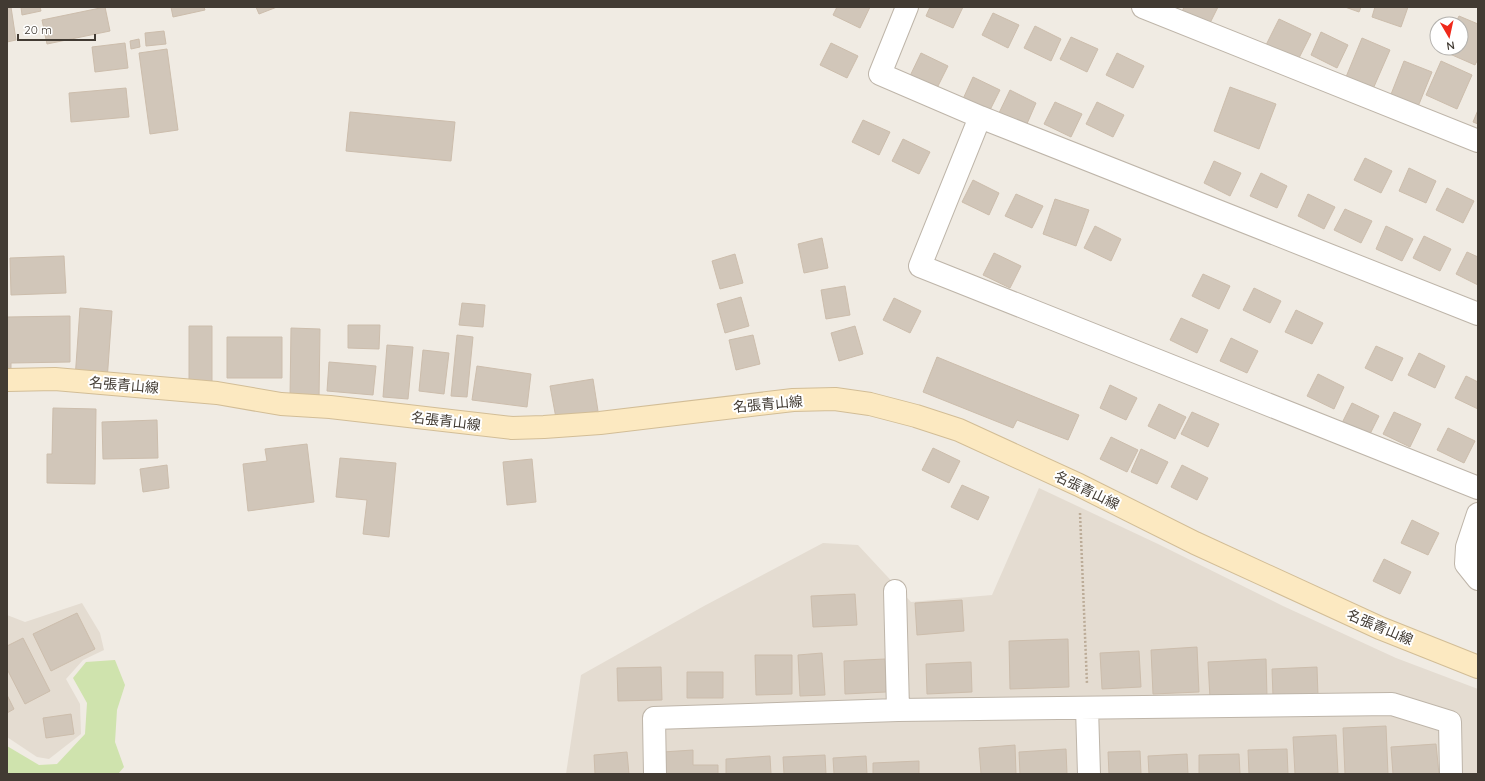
<svg xmlns="http://www.w3.org/2000/svg" width="1485" height="781" font-family="Quicksand,'Noto Sans JP',sans-serif">
  <rect width="100%" height="100%" fill="#f0ebe3"/>
  <path fill="#e4dcd1" d="M 1039,488 L 1158,544 L 1283,606 L 1396,658 L 1478,689 L 1478,774 L 566,774 L 581,675 L 704,606 L 823,543 L 858,545 L 911,602 L 992,595 Z
    M 82,603 L 100,633 L 104,650 L 83,660 L 66,679 L 80,704 L 81,734 L 49,759 L 37,757 L 7,737 L 7,615 L 25,622 Z"/>
  <path fill="#cfe3ad" d="M 115,660 L 125,685 L 117,710 L 115,742 L 124,767 L 118,774 L 7,774 L 7,746 L 39,765 L 57,764 L 85,734 L 87,703 L 73,678 L 86,662 Z"/>
  <path fill="#d1c6b9" stroke="#ccbdac" d="M 7,7 L 11,7 L 16,40 L 7,42 Z
    M 21,7 L 40,7 L 41,11 L 22,15 Z
    M 105,7 L 110,31 L 47,44 L 42,20 Z
    M 171,7 L 204,7 L 205,10 L 173,17 Z
    M 256,7 L 277,7 L 259,14 Z
    M 837,7 L 870,7 L 860,28 L 833,15 Z
    M 930,7 L 963,7 L 953,28 L 926,16 Z
    M 1184,7 L 1218,7 L 1208,27 L 1181,14 Z
    M 1345,7 L 1361,7 L 1359,12 Z
    M 1375,7 L 1408,7 L 1401,27 L 1372,17 Z
    M 993,13 L 1019,25 L 1008,48 L 982,35 Z
    M 1459,16 L 1478,24 L 1478,59 L 1475,65 L 1443,51 L 1445,48 L 1461,48 L 1461,24 L 1455,24 Z
    M 1279,19 L 1311,34 L 1297,62 L 1265,47 Z
    M 1035,26 L 1061,39 L 1051,61 L 1024,48 Z
    M 164,31 L 166,44 L 146,46 L 145,33 Z
    M 1321,32 L 1348,45 L 1337,68 L 1311,55 Z
    M 1071,37 L 1098,49 L 1087,72 L 1060,59 Z
    M 1362,38 L 1390,50 L 1373,89 L 1346,77 Z
    M 139,39 L 140,47 L 131,49 L 130,41 Z
    M 125,43 L 128,68 L 95,72 L 92,47 Z
    M 831,43 L 858,56 L 847,78 L 820,65 Z
    M 167,49 L 178,130 L 150,134 L 139,53 Z
    M 921,53 L 948,66 L 937,88 L 910,76 Z
    M 1117,53 L 1144,66 L 1133,88 L 1106,75 Z
    M 1404,61 L 1432,72 L 1415,114 L 1388,102 Z
    M 1441,61 L 1472,75 L 1457,109 L 1426,95 Z
    M 973,77 L 1000,90 L 989,112 L 963,99 Z
    M 1230,87 L 1276,104 L 1259,149 L 1214,131 Z
    M 126,88 L 129,117 L 71,122 L 69,93 Z
    M 1010,90 L 1036,103 L 1026,126 L 999,113 Z
    M 1055,102 L 1082,114 L 1071,137 L 1044,124 Z
    M 1097,102 L 1124,115 L 1113,137 L 1086,124 Z
    M 1478,110 L 1478,124 L 1473,122 Z
    M 350,112 L 455,122 L 451,161 L 346,151 Z
    M 863,120 L 890,132 L 879,155 L 852,142 Z
    M 903,139 L 930,152 L 919,174 L 892,161 Z
    M 1365,158 L 1392,171 L 1381,193 L 1354,180 Z
    M 1214,161 L 1241,173 L 1230,196 L 1204,183 Z
    M 1409,168 L 1436,181 L 1426,203 L 1399,191 Z
    M 1261,173 L 1287,186 L 1277,208 L 1250,196 Z
    M 973,180 L 999,193 L 989,215 L 962,202 Z
    M 1447,188 L 1474,201 L 1463,223 L 1436,210 Z
    M 1016,194 L 1043,206 L 1032,228 L 1005,216 Z
    M 1308,194 L 1335,207 L 1324,229 L 1298,216 Z
    M 1055,199 L 1089,210 L 1076,246 L 1043,234 Z
    M 1345,209 L 1372,221 L 1361,243 L 1334,230 Z
    M 1095,226 L 1121,239 L 1111,261 L 1084,248 Z
    M 1386,226 L 1413,239 L 1402,261 L 1376,249 Z
    M 1424,236 L 1451,249 L 1440,271 L 1413,258 Z
    M 822,238 L 828,268 L 804,273 L 798,244 Z
    M 1467,252 L 1478,257 L 1478,285 L 1456,274 Z
    M 994,253 L 1021,266 L 1010,288 L 983,275 Z
    M 735,254 L 743,283 L 720,289 L 712,261 Z
    M 64,256 L 66,293 L 11,295 L 10,258 Z
    M 1203,274 L 1230,286 L 1219,309 L 1192,296 Z
    M 845,286 L 850,315 L 826,319 L 821,290 Z
    M 1254,288 L 1281,301 L 1270,323 L 1243,310 Z
    M 741,297 L 749,326 L 725,333 L 717,304 Z
    M 894,298 L 921,311 L 910,333 L 883,320 Z
    M 462,303 L 485,305 L 483,327 L 459,325 Z
    M 80,308 L 112,311 L 107,381 L 75,379 Z
    M 1296,310 L 1323,323 L 1312,344 L 1285,332 Z
    M 70,316 L 70,362 L 11,363 L 11,373 L 7,373 L 7,317 Z
    M 1181,318 L 1208,330 L 1197,353 L 1170,340 Z
    M 348,325 L 380,325 L 379,349 L 348,348 Z
    M 189,326 L 212,326 L 212,388 L 189,388 Z
    M 855,326 L 863,354 L 839,361 L 831,333 Z
    M 291,328 L 320,329 L 319,399 L 290,398 Z
    M 457,335 L 473,337 L 467,397 L 451,396 Z
    M 753,335 L 760,364 L 736,370 L 729,340 Z
    M 227,337 L 282,337 L 282,378 L 227,378 Z
    M 1231,338 L 1258,351 L 1247,373 L 1220,361 Z
    M 387,345 L 413,347 L 408,399 L 383,397 Z
    M 1376,346 L 1403,358 L 1392,381 L 1365,368 Z
    M 423,350 L 449,353 L 444,394 L 419,391 Z
    M 1419,353 L 1445,366 L 1435,388 L 1408,375 Z
    M 937,357 L 1079,415 L 1068,440 L 1017,420 L 1013,428 L 923,392 Z
    M 329,362 L 376,366 L 373,395 L 327,391 Z
    M 477,366 L 531,374 L 527,407 L 472,400 Z
    M 1318,374 L 1344,387 L 1334,409 L 1307,396 Z
    M 1466,376 L 1478,382 L 1478,409 L 1455,398 Z
    M 593,379 L 598,411 L 556,418 L 550,386 Z
    M 1110,385 L 1137,398 L 1126,420 L 1100,408 Z
    M 1352,403 L 1379,416 L 1368,438 L 1341,425 Z
    M 1159,404 L 1186,417 L 1175,439 L 1148,426 Z
    M 53,408 L 96,409 L 95,484 L 47,483 L 47,454 L 52,454 Z
    M 1192,412 L 1219,424 L 1208,447 L 1181,434 Z
    M 1394,412 L 1421,424 L 1410,447 L 1383,434 Z
    M 157,420 L 158,458 L 103,459 L 102,422 Z
    M 1448,428 L 1475,441 L 1464,463 L 1437,450 Z
    M 1111,437 L 1138,450 L 1127,472 L 1100,459 Z
    M 307,444 L 314,502 L 248,511 L 243,464 L 267,461 L 265,449 Z
    M 933,448 L 960,461 L 949,483 L 922,470 Z
    M 1141,449 L 1168,462 L 1157,484 L 1131,472 Z
    M 340,458 L 396,463 L 389,537 L 363,534 L 367,500 L 336,497 Z
    M 532,459 L 536,502 L 507,505 L 503,462 Z
    M 167,465 L 169,488 L 143,492 L 140,469 Z
    M 1182,465 L 1208,478 L 1197,500 L 1171,487 Z
    M 962,485 L 989,497 L 978,520 L 951,507 Z
    M 1412,520 L 1439,533 L 1428,555 L 1401,543 Z
    M 1384,559 L 1411,572 L 1400,594 L 1373,581 Z
    M 855,594 L 857,625 L 813,627 L 811,596 Z
    M 962,600 L 964,631 L 917,635 L 915,603 Z
    M 77,613 L 95,649 L 51,671 L 33,634 Z
    M 23,638 L 50,691 L 25,704 L 7,669 L 7,646 Z
    M 1068,639 L 1069,687 L 1010,689 L 1009,641 Z
    M 1197,647 L 1199,692 L 1153,694 L 1151,650 Z
    M 1139,651 L 1141,687 L 1102,689 L 1100,653 Z
    M 822,653 L 825,695 L 800,696 L 798,655 Z
    M 755,655 L 792,655 L 792,694 L 756,695 Z
    M 885,659 L 886,692 L 845,694 L 844,661 Z
    M 1266,659 L 1267,696 L 1210,698 L 1208,662 Z
    M 971,662 L 972,692 L 927,694 L 926,664 Z
    M 661,667 L 662,700 L 618,701 L 617,668 Z
    M 1317,667 L 1318,696 L 1273,697 L 1272,669 Z
    M 687,672 L 723,672 L 723,698 L 687,698 Z
    M 7,695 L 14,709 L 7,713 Z
    M 71,714 L 74,734 L 46,738 L 43,718 Z
    M 1386,726 L 1388,774 L 1345,774 L 1343,728 Z
    M 1336,735 L 1338,773 L 1295,774 L 1293,737 Z
    M 1436,744 L 1439,774 L 1393,774 L 1391,747 Z
    M 1015,745 L 1016,774 L 981,774 L 979,748 Z
    M 1066,749 L 1067,774 L 1020,774 L 1019,752 Z
    M 1287,749 L 1288,774 L 1249,774 L 1248,750 Z
    M 693,750 L 693,765 L 718,765 L 718,774 L 664,774 L 663,752 Z
    M 1140,751 L 1141,774 L 1109,774 L 1108,752 Z
    M 627,752 L 629,774 L 595,774 L 594,755 Z
    M 1187,754 L 1188,774 L 1149,774 L 1148,756 Z
    M 1239,754 L 1240,774 L 1199,774 L 1199,755 Z
    M 825,755 L 826,774 L 784,774 L 783,757 Z
    M 770,756 L 771,774 L 726,774 L 726,759 Z
    M 866,756 L 867,774 L 834,774 L 833,758 Z
    M 919,761 L 919,774 L 873,774 L 873,763 Z"/>
  <g fill="none" stroke-linecap="round" stroke-linejoin="round">
    <g stroke="#beb5a9" stroke-width="24">
      <path id="street" d="M 907,7 L 880,74 L 980,117 L 1478,314
        M 1143,7 L 1478,141
        M 980,117 L 920,266 L 1478,488
        M 1478,514 L 1467,547 L 1466,564 L 1478,579
        M 895,591 L 898,710
        M 1087,708 L 1089,774
        M 655,774 L 654,718 L 898,710 L 1392,704 L 1450,722 L 1451,774"/>
    </g>
    <g stroke="#d2bd96" stroke-width="24">
      <path id="secondary" d="M 7,380 L 55,379 L 217,393 L 281,404 L 330,407 L 512,428 L 544,427 L 600,423 L 793,400 L 835,399 L 870,404 L 916,416 L 959,430 L 1079,485 L 1195,543 L 1380,628 L 1478,667"/>
    </g>
    <path stroke="#bcac98" stroke-width="2.5" stroke-dasharray="2 2" stroke-linecap="butt" d="M 1080,513 L 1087,684"/>
    <use href="#street" stroke="#fff" stroke-width="22"/>
    <use href="#secondary" stroke="#fce9c1" stroke-width="22"/>
  </g>
  <g text-anchor="middle" dominant-baseline="central" stroke-width="4" stroke-linejoin="round" paint-order="stroke">
    <g font-size="14" fill="#423b33" stroke="#fff">
      <text transform="translate(124 385) rotate(5)">名張青山線</text>
      <text transform="translate(768 404) rotate(-5)">名張青山線</text>
      <text transform="translate(446 421) rotate(7)">名張青山線</text>
      <text transform="translate(1087 490) rotate(26)">名張青山線</text>
      <text transform="translate(1380 627) rotate(23)">名張青山線</text>
    </g>
  </g>
  <rect width="1485" height="781" fill="none" stroke="#423b33" stroke-width="16"/>
  <g transform="translate(1449 36) rotate(171)"><circle r="19" fill="#ffffff" stroke="#b3b1ad"/>
  <path d="M0-3L7 15L0 10L-7 15Z" fill="#ef291b"/>
  <text y="-6" font-size="11" font-weight="bold" text-anchor="middle" fill="#423b33">N</text>
  </g>
  <path d="M18 34v6h77v-6" fill="none" stroke="#423b33" stroke-width="2"/>
  <text x="24" y="34" font-size="12" fill="#423b33" stroke="#ffffff" stroke-width="3" paint-order="stroke">20 m</text>
</svg>
